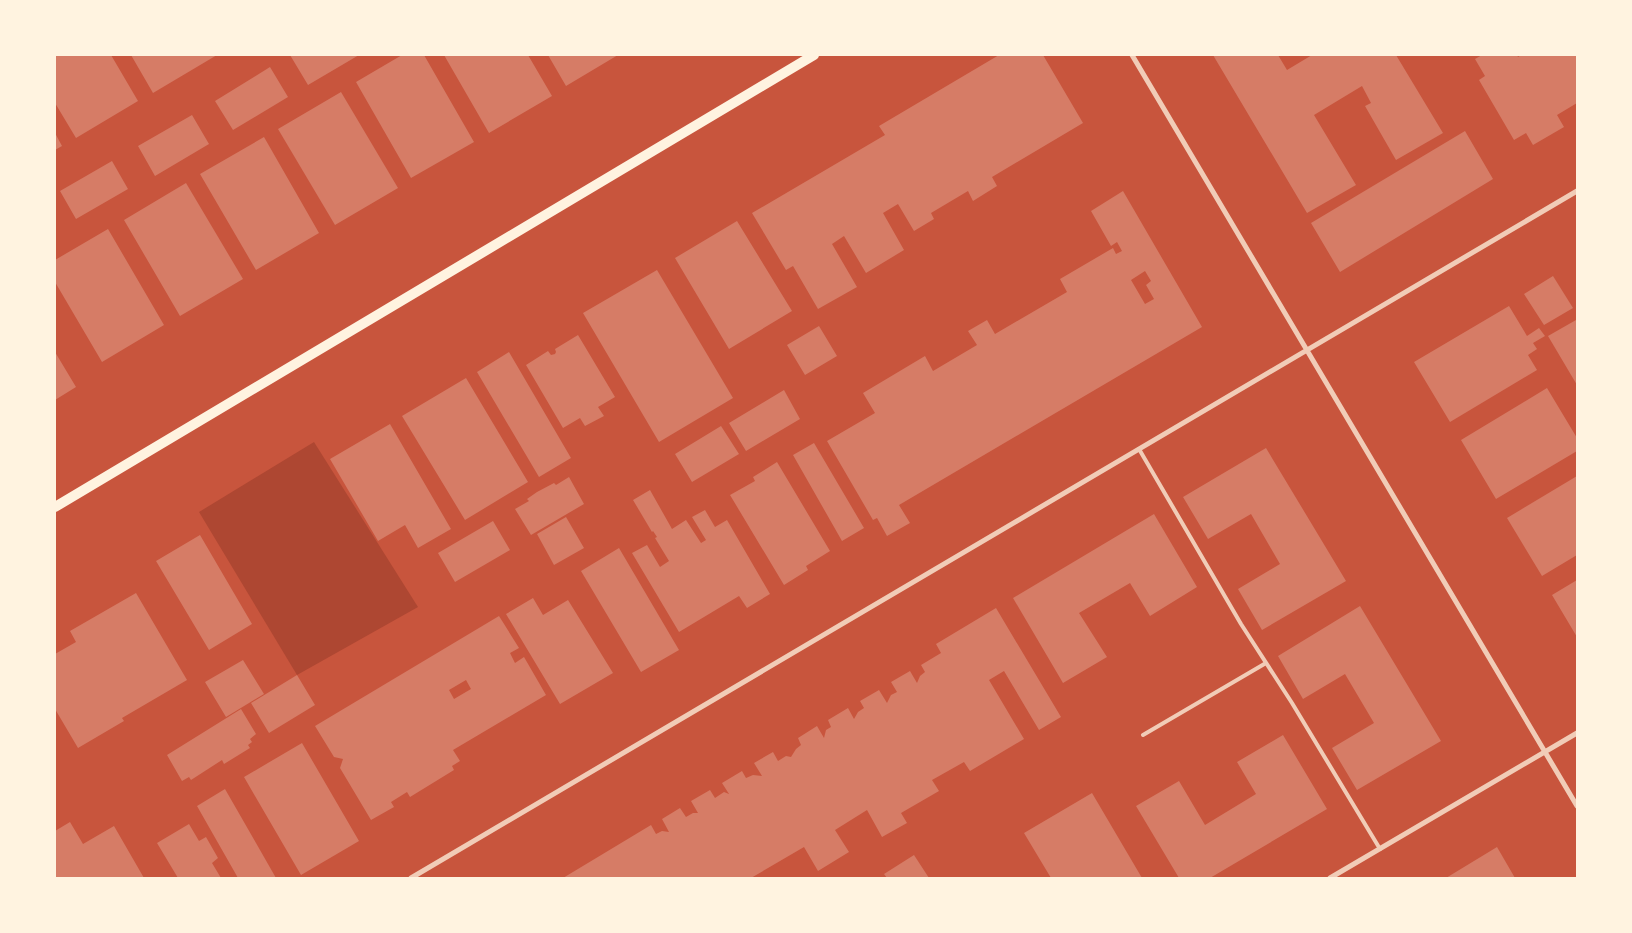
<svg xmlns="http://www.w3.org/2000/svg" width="1632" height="933" font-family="Jost,sans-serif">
  <rect width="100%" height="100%" fill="#c8553d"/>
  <path fill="#ae4732" d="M 314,442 L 418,607 L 297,675 L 199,512 Z"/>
  <path fill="#d67c66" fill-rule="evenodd" d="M 55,55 L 111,55 L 138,101 L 76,138 L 55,103 Z
    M 131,55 L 217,55 L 153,93 Z
    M 290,55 L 359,55 L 308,85 Z
    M 402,55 L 424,55 L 474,142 L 411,178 L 356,82 Z
    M 444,55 L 528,55 L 552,96 L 489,133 Z
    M 548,55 L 618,55 L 566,86 Z
    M 999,55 L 1043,55 L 1083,123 L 992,177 L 997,186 L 973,201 L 968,191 L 931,213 L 934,219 L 914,231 L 898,204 L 883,213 L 904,250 L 866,273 L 844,236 L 832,244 L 857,287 L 818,309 L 793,266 L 786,270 L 752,213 L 885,135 L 879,126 Z
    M 1213,55 L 1278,55 L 1287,70 L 1312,55 L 1396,55 L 1443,133 L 1396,160 L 1365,106 L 1371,103 L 1362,86 L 1314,115 L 1356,185 L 1307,213 Z
    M 1482,55 L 1517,55 L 1518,57 L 1521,55 L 1577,55 L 1577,103 L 1557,115 L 1564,127 L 1533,145 L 1526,133 L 1514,140 L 1479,80 L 1485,76 L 1475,59 Z
    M 270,67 L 288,97 L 233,130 L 215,101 Z
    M 341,92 L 398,188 L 335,225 L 278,129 Z
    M 192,115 L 209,144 L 155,176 L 138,146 Z
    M 1465,131 L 1493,179 L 1340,272 L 1311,223 Z
    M 55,133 L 62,146 L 55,150 Z
    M 264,137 L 319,233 L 256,270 L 200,174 Z
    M 112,161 L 128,189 L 76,219 L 60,191 Z
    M 186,183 L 243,279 L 180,316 L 124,220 Z
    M 1123,191 L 1202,327 L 899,505 L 910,523 L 887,536 L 877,518 L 873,520 L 827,441 L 875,413 L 863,393 L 925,356 L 933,371 L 977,345 L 968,331 L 987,320 L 995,334 L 1067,292 L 1060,279 L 1113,248 L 1116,254 L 1122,251 L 1117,242 L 1111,246 L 1091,211 ZM 1145,271 L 1151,281 L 1146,285 L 1154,299 L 1145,304 L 1131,280 Z
    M 737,221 L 792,311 L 729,349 L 675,258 Z
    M 108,229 L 164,325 L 102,362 L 55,282 L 55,260 Z
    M 657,270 L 733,398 L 659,442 L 583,313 Z
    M 1553,276 L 1573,308 L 1544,325 L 1524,294 Z
    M 1509,306 L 1527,336 L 1539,328 L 1545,336 L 1533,343 L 1537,349 L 1528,355 L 1537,370 L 1450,422 L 1414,362 Z
    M 1576,320 L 1577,321 L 1577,385 L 1548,336 Z
    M 819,326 L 837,356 L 805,375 L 787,345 Z
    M 578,335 L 615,397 L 598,407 L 604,416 L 585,426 L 580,418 L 563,428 L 526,365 L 548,351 L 551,355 L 555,354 L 556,352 L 555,349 Z
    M 55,352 L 76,387 L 55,400 Z
    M 509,352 L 571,458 L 539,477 L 477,372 Z
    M 466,378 L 528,482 L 465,520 L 402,416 Z
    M 1547,388 L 1577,438 L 1577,451 L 1496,499 L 1461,440 Z
    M 784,390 L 800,419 L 746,451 L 729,423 Z
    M 390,424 L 451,529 L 418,548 L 405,525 L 378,541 L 330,459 Z
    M 721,426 L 739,454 L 692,482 L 675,454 Z
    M 814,443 L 864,528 L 842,541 L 793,455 Z
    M 1266,448 L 1346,581 L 1262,630 L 1238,589 L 1280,564 L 1251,514 L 1208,539 L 1183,497 Z
    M 777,462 L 830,551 L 806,566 L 808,570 L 784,585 L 730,495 L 755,481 L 753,477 Z
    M 1577,476 L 1577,555 L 1542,576 L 1507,518 Z
    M 569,477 L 584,504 L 531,535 L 515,509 L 529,501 L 527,499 L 537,492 L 554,483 L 556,485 Z
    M 650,490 L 672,529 L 686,520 L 701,543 L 706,540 L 692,517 L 705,510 L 715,527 L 727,520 L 770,594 L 747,608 L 739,596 L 679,632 L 632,553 L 647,545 L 660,567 L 669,561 L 655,538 L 657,537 L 653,531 L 652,532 L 633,500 Z
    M 1154,514 L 1197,587 L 1150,616 L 1130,583 L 1079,613 L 1107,657 L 1063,683 L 1013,598 Z
    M 566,517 L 584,548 L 554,565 L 537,534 Z
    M 493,521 L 510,550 L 455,582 L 438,553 Z
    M 200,535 L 252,624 L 209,650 L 156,561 Z
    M 619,548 L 679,650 L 641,672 L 581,571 Z
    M 1577,580 L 1577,637 L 1552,595 Z
    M 136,593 L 187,680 L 122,718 L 124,721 L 78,748 L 55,709 L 55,654 L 76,642 L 70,631 Z
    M 533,598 L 543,615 L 568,600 L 613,673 L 560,704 L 506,614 Z
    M 1360,606 L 1441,741 L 1357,790 L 1332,748 L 1374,723 L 1345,674 L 1303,699 L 1278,656 Z
    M 996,608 L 1061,717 L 1039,730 L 1004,671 L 989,680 L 1024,739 L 970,771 L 964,762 L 932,780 L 939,791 L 901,813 L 907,823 L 882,837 L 867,810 L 835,830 L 849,852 L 818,871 L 804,847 L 751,878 L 563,878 L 651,825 L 656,834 L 662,831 L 669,832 L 662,819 L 680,808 L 686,817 L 693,813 L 698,813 L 691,801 L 710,790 L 715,798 L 724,792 L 729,794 L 722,783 L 742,771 L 746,778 L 753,775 L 762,776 L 754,763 L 773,752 L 778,761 L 786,756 L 791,757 L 796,749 L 801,745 L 798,738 L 817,726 L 824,738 L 826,730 L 831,727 L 828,720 L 848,708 L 854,719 L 858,712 L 864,708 L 860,701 L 879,690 L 887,703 L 891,695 L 897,692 L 891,682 L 910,671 L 917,683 L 920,676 L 925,672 L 921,665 L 941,653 L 936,644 Z
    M 499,616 L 519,648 L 510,653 L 515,663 L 524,657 L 546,695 L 453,750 L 460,761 L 452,766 L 454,770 L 410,797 L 407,792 L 391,802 L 394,807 L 371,820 L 340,768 L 343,759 L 334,757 L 315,726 ZM 466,680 L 471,689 L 454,699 L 449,690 Z
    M 243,660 L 264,694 L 226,717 L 205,682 Z
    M 297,675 L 315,705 L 269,733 L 251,703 Z
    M 241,709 L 256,734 L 250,739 L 252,742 L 248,745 L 250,748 L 224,764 L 222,760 L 191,780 L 189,777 L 182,781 L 167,755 Z
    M 1283,735 L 1327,809 L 1210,878 L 1179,878 L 1136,806 L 1179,781 L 1205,825 L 1256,794 L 1237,762 Z
    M 302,743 L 359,841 L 301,875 L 244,777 Z
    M 225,789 L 276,878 L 238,878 L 197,806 Z
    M 1092,793 L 1142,878 L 1051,878 L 1024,833 Z
    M 70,822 L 83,844 L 114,826 L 144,878 L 55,878 L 55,831 Z
    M 189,824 L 199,841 L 206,837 L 218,858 L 212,863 L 221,878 L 178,878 L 157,843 Z
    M 1497,847 L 1515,878 L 1446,878 Z
    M 914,855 L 929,878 L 887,878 L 884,874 Z"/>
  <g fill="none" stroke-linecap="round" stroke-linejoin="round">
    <path stroke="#f1ccb7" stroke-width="4" d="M 1139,449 L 1241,624 L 1292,703 L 1380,849
      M 1143,735 L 1266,663"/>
    <path stroke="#f1ccb7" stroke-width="5" d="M 1132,55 L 1577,806
      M 411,878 L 1577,191
      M 1330,878 L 1577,733"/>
    <path stroke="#fff3e0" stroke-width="10" d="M 55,507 L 814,55"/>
  </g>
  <rect width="1632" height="933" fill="none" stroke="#fff3e0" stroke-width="112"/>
</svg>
